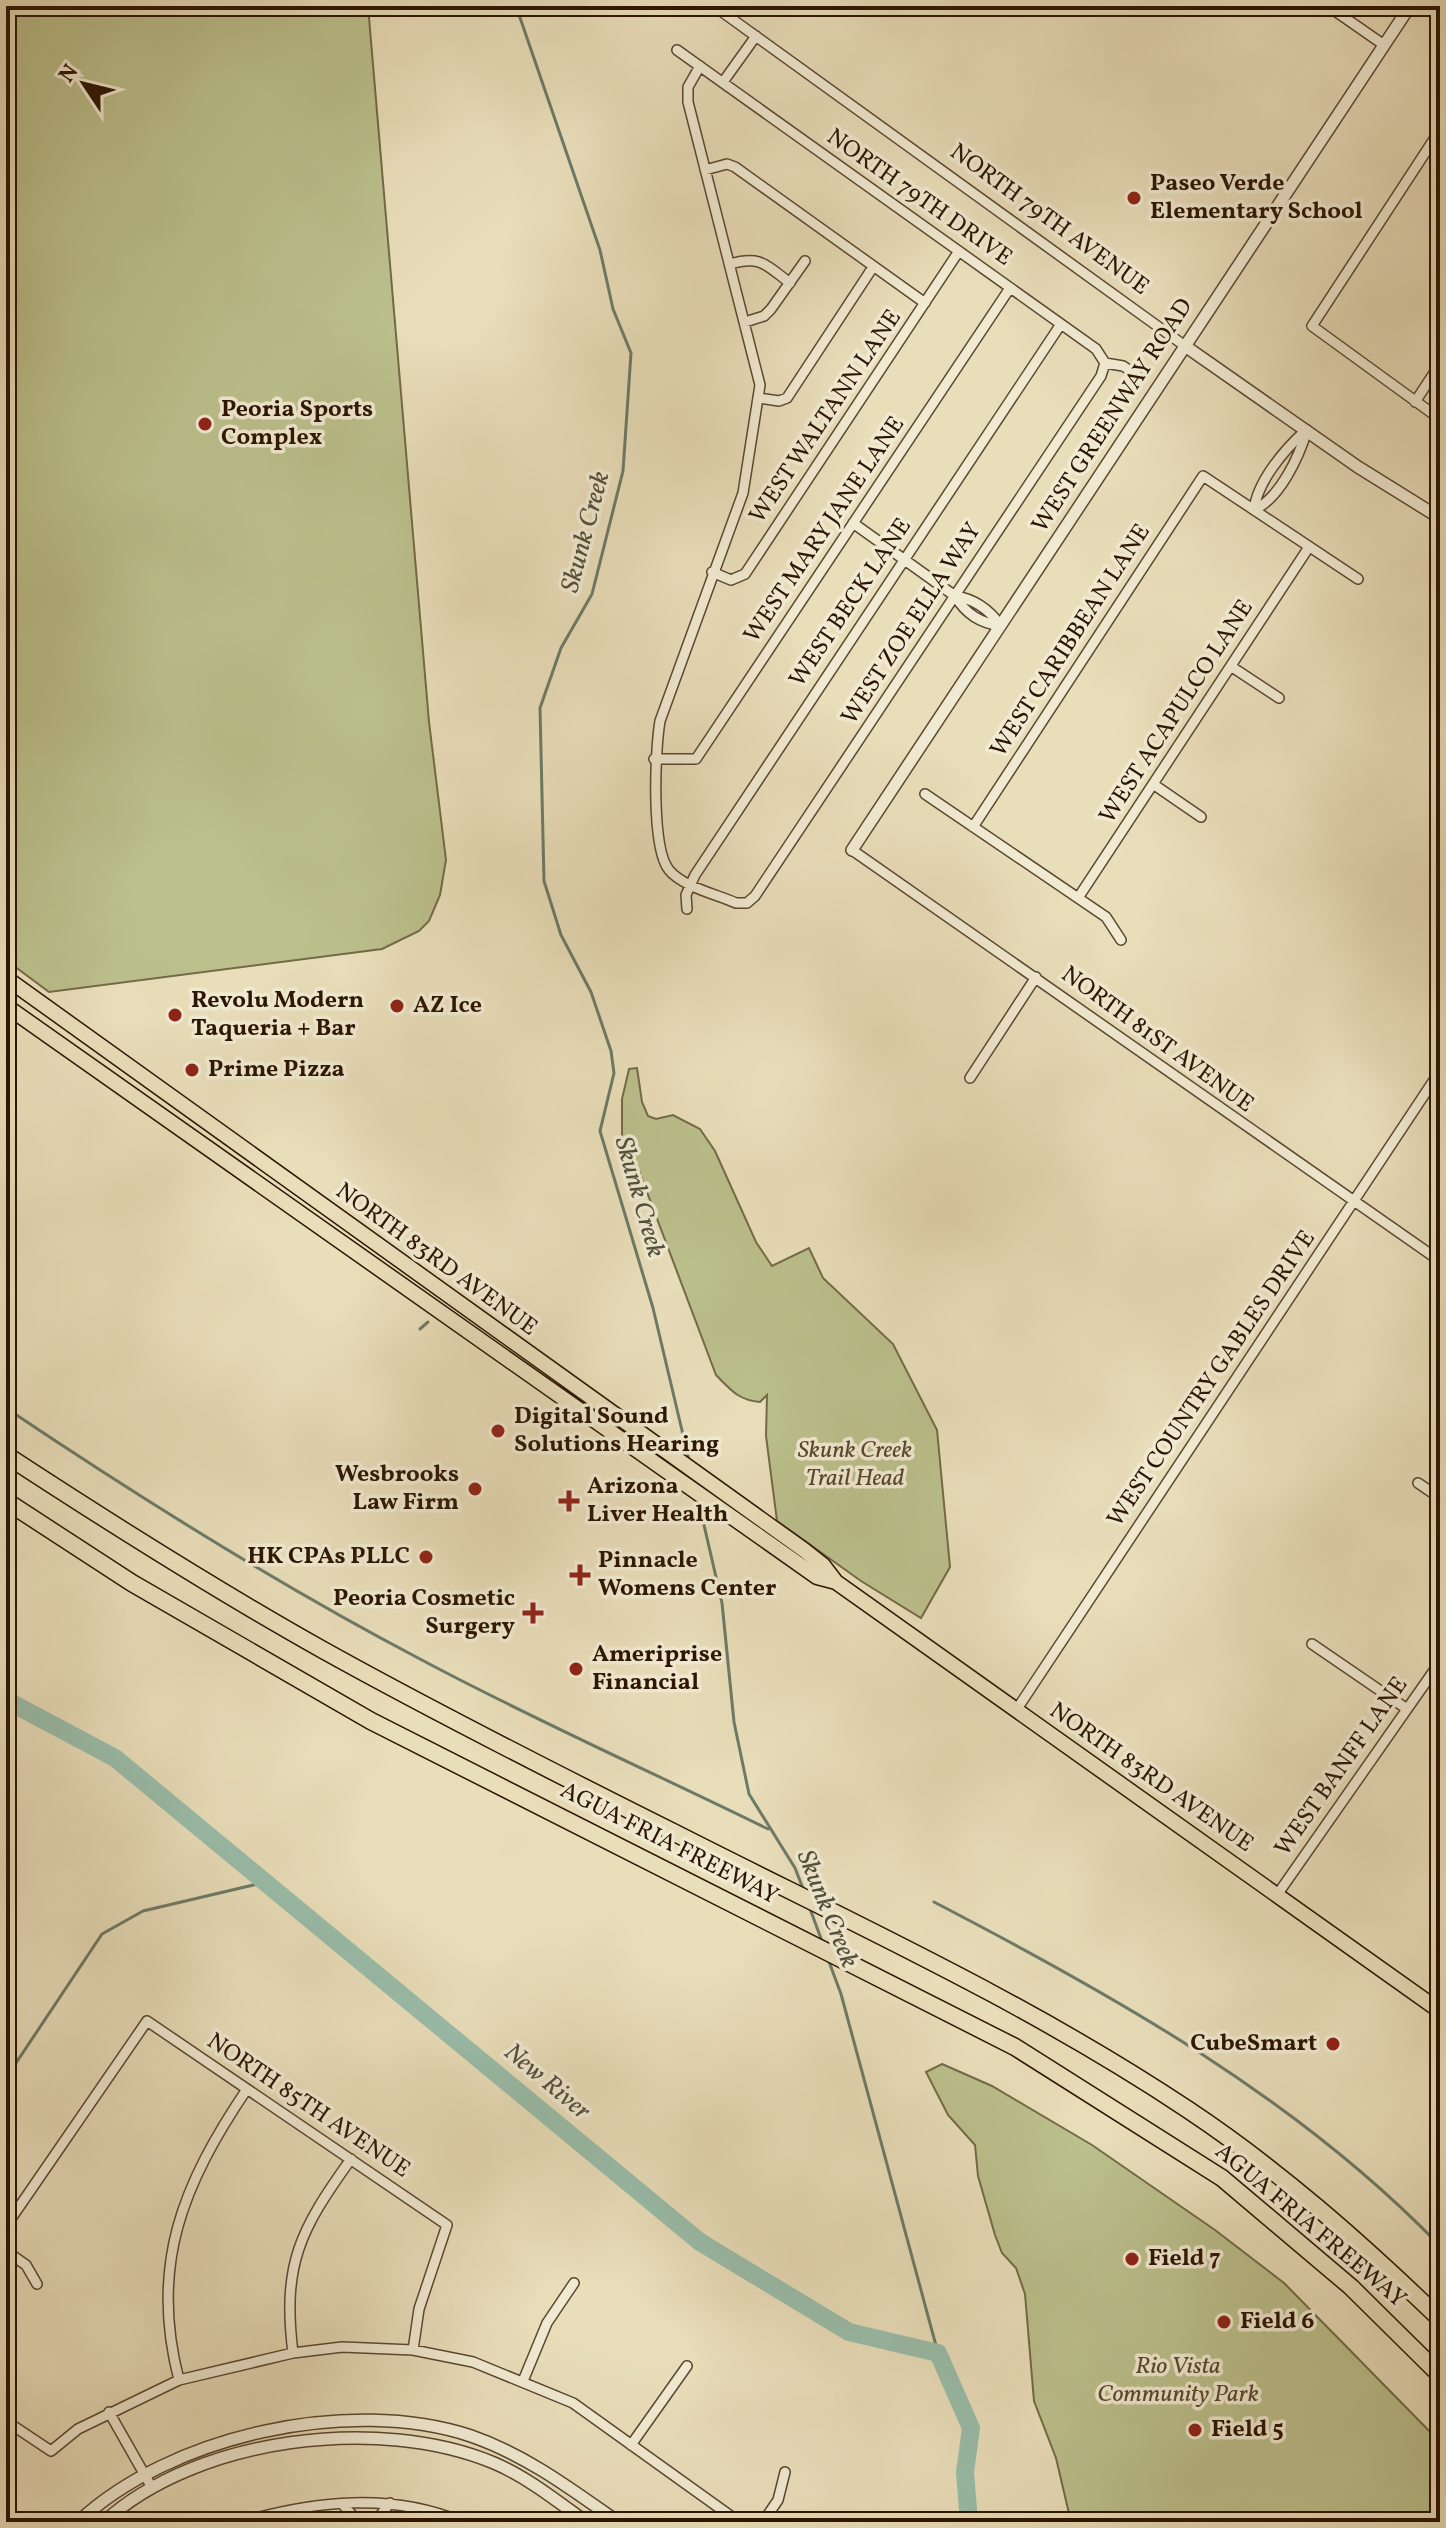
<svg xmlns="http://www.w3.org/2000/svg" width="1446" height="2528" font-family="Vollkorn,serif">
  <rect width="100%" height="100%" fill="#e9deba"/>
  <filter id="stains"><feTurbulence type="fractalNoise" baseFrequency=".0025" numOctaves="4"/><feColorMatrix values="0 0 0 0 .2 0 0 0 0 .09 0 0 0 0 .02 0 0 0 .5 -.17"/></filter>
  <radialGradient id="worn" r=".72"><stop offset=".6" stop-color="#630" stop-opacity="0"/><stop offset="1" stop-color="#630" stop-opacity=".3"/></radialGradient>
  <path fill="#bbc08c" stroke="#736a47" stroke-width="2" d="M 6,6 L 368,6 L 429,722 L 446,860 L 440,895 L 429,921 L 419,931 L 382,949 L 49,992 L 6,960 Z
    M 637,1068 L 642,1102 L 648,1116 L 656,1119 L 673,1115 L 700,1129 L 715,1151 L 756,1242 L 772,1266 L 809,1248 L 823,1278 L 893,1344 L 937,1430 L 950,1567 L 921,1618 L 861,1581 L 777,1521 L 766,1436 L 767,1395 L 760,1402 C 738,1400 731,1390 716,1375 L 639,1171 L 622,1140 L 622,1099 L 629,1069 Z
    M 942,2064 L 992,2086 L 1092,2145 L 1215,2230 L 1284,2283 L 1440,2442 L 1440,2522 L 1071,2522 L 1056,2458 L 1034,2401 L 1025,2294 L 1016,2268 L 1002,2253 L 995,2235 L 978,2176 L 975,2145 L 948,2115 L 926,2072 Z"/>
  <g fill="none" stroke-linecap="round" stroke-linejoin="round">
    <path stroke="#6d7a67" stroke-width="3" d="M 516,6 L 600,250 L 613,309 L 631,353 L 623,471 L 592,594 L 561,648 L 540,708 L 544,881 L 561,935 L 591,992 L 611,1051 L 614,1073 L 600,1131 L 653,1308 L 689,1460
      M 420,1329 L 428,1322
      M 6,1408 C 140,1498 277,1584 420,1659 C 534,1720 652,1772 768,1829
      M 698,1499 L 722,1603 L 734,1722 L 749,1794 L 795,1868 L 804,1891
      M 934,1902 C 1115,1996 1297,2098 1440,2246
      M 809,1906 L 823,1944
      M 828,1959 L 841,1994 L 938,2353
      M 6,2078 L 102,1934 L 143,1911 L 266,1882"/>
    <path stroke="#99bdaa" stroke-width="18" d="M 6,1700 L 115,1758 L 700,2242 L 849,2332 L 938,2353 L 971,2428 L 965,2472 L 969,2522"/>
    <g stroke="#5a4730" stroke-width="12">
      <path id="minor" d="M 714,6 L 1185,346
        M 1328,6 L 1384,45
        M 677,50 L 1096,349 L 1105,363
        M 700,66 L 688,87 L 688,102 L 760,385 L 743,493 L 660,721 C 655,750 651,848 669,870 C 683,887 716,894 736,903 L 747,903 L 755,896 L 1101,376 L 1105,363
        M 723,82 L 756,36
        M 1440,130 L 1312,326 L 1440,419
        M 705,170 L 727,164 L 735,167 L 925,303
        M 730,264 C 761,255 766,265 790,283
        M 745,322 L 764,316 L 771,309 L 805,261
        M 1105,363 L 1123,366 L 1137,375
        M 759,398 L 779,401 L 787,398 L 873,267
        M 1415,402 L 1440,364
        M 1254,510 C 1280,498 1299,457 1307,430
        M 1254,510 C 1257,482 1284,450 1305,431
        M 853,523 L 955,596 C 966,614 980,623 1001,626
        M 712,572 L 731,580 L 745,574 L 959,251
        M 955,596 C 975,599 989,609 1001,626
        M 1232,667 L 1279,698
        M 654,759 L 696,759 L 1010,288
        M 1153,784 L 1201,817
        M 925,794 L 1106,917 L 1121,940
        M 973,827 L 1203,476 L 1358,579
        M 852,850 L 1440,1261
        M 1078,898 L 1309,547
        M 687,909 L 686,895 L 695,875 L 1061,324
        M 970,1078 L 1036,977
        M 1418,1483 L 1440,1498
        M 1312,1644 L 1407,1709
        M 1017,1709 L 1440,1071
        M 1277,1895 L 1440,1662
        M 6,2226 L 147,2021 L 447,2225 L 419,2309 L 413,2350
        M 6,2251 L 26,2265 L 37,2284
        M 293,2353 C 282,2264 300,2230 351,2159
        M 179,2380 C 149,2265 183,2184 247,2089
        M 523,2381 L 547,2323 L 574,2283
        M 109,2412 L 151,2486
        M 6,2421 L 51,2451 L 78,2429 L 179,2380 L 293,2353 L 342,2347 L 413,2350 L 473,2362 L 573,2403 L 739,2522
        M 631,2445 L 687,2366
        M 342,2504 L 359,2522
        M 241,2522 C 314,2501 391,2492 462,2522
        M 375,2522 L 390,2503
        M 763,2522 L 778,2500 L 785,2472"/>
    </g>
    <g stroke="#5a4730" stroke-width="14">
      <path id="tertiary" d="M 1185,346 L 1358,467 L 1440,518
        M 852,850 L 1410,6
        M 78,2522 C 171,2435 350,2396 471,2436 C 526,2455 571,2489 618,2522
        M 104,2522 C 197,2437 379,2415 494,2463 C 527,2477 557,2501 586,2522"/>
    </g>
    <g stroke="#2b1502" stroke-width="17">
      <path id="primary" d="M 6,978 L 804,1550 L 823,1565 L 836,1582 L 1440,2011
        M 6,1006 L 817,1577 L 836,1582"/>
    </g>
    <g stroke="#2b1502" stroke-width="19">
      <path id="motorway" d="M 6,1455 C 110,1523 214,1589 323,1650 C 438,1714 557,1774 675,1833 C 848,1921 1025,2001 1187,2109 C 1279,2170 1361,2243 1440,2319
        M 6,1501 L 132,1583 L 371,1721 L 1015,2047 L 1222,2178 L 1351,2287 L 1440,2375"/>
    </g>
    <use href="#minor" stroke="#f1ead2" stroke-width="9"/>
    <use href="#tertiary" stroke="#f1ead2" stroke-width="11"/>
    <use href="#primary" stroke="#e9deba" stroke-width="14"/>
    <use href="#motorway" stroke="#e9deba" stroke-width="16"/>
  </g>
  <g fill="#8f2418" stroke="#f1ead2" stroke-width="3">
    <circle cx="1134" cy="198" r="8"/>
    <circle cx="205" cy="424" r="8"/>
    <circle cx="397" cy="1006" r="8"/>
    <circle cx="175" cy="1015" r="8"/>
    <circle cx="192" cy="1070" r="8"/>
    <circle cx="498" cy="1431" r="8"/>
    <circle cx="475" cy="1489" r="8"/>
    <path d="M565 1489h8v8h8v8h-8v8h-8v-8h-8v-8h8z"/>
    <circle cx="426" cy="1557" r="8"/>
    <path d="M576 1563h8v8h8v8h-8v8h-8v-8h-8v-8h8z"/>
    <path d="M529 1601h8v8h8v8h-8v8h-8v-8h-8v-8h8z"/>
    <circle cx="576" cy="1669" r="8"/>
    <circle cx="1333" cy="2044" r="8"/>
    <circle cx="1132" cy="2259" r="8"/>
    <circle cx="1224" cy="2322" r="8"/>
    <circle cx="1195" cy="2430" r="8"/>
  </g>
  <g text-anchor="middle" dominant-baseline="central" stroke-width="7" stroke-linejoin="round" paint-order="stroke">
    <g font-size="24" font-weight="bold" fill="#2b1502" stroke="#f1ead2" text-anchor="start">
      <text x="1150" y="184">Paseo Verde<tspan x="1150" dy="28">Elementary School</tspan></text>
      <text x="221" y="410">Peoria Sports<tspan x="221" dy="28">Complex</tspan></text>
      <text x="191" y="1001">Revolu Modern<tspan x="191" dy="28">Taqueria + Bar</tspan></text>
      <text x="413" y="1006">AZ Ice</text>
      <text x="208" y="1070">Prime Pizza</text>
      <text x="514" y="1417">Digital Sound<tspan x="514" dy="28">Solutions Hearing</tspan></text>
      <text x="459" y="1475" text-anchor="end">Wesbrooks<tspan x="459" dy="28">Law Firm</tspan></text>
      <text x="587" y="1487">Arizona<tspan x="587" dy="28">Liver Health</tspan></text>
      <text x="410" y="1557" text-anchor="end">HK CPAs PLLC</text>
      <text x="598" y="1561">Pinnacle<tspan x="598" dy="28">Womens Center</tspan></text>
      <text x="515" y="1599" text-anchor="end">Peoria Cosmetic<tspan x="515" dy="28">Surgery</tspan></text>
      <text x="592" y="1655">Ameriprise<tspan x="592" dy="28">Financial</tspan></text>
      <text x="1317" y="2044" text-anchor="end">CubeSmart</text>
      <text x="1148" y="2259">Field 7</text>
      <text x="1240" y="2322">Field 6</text>
      <text x="1211" y="2430">Field 5</text>
    </g>
    <g font-size="24" fill="#2b1502" stroke="#f1ead2">
      <text transform="translate(919 198) rotate(35)">NORTH 79TH DRIVE</text>
      <text transform="translate(1049 220) rotate(36)">NORTH 79TH AVENUE</text>
      <text transform="translate(1113 416) rotate(-57)">WEST GREENWAY ROAD</text>
      <text transform="translate(826 417) rotate(-56)">WEST WALTANN LANE</text>
      <text transform="translate(825 530) rotate(-56)">WEST MARY JANE LANE</text>
      <text transform="translate(851 603) rotate(-56)">WEST BECK LANE</text>
      <text transform="translate(912 624) rotate(-57)">WEST ZOE ELLA WAY</text>
      <text transform="translate(1071 641) rotate(-57)">WEST CARIBBEAN LANE</text>
      <text transform="translate(1177 712) rotate(-57)">WEST ACAPULCO LANE</text>
      <text transform="translate(1157 1040) rotate(36)">NORTH 81ST AVENUE</text>
      <text transform="translate(436 1260) rotate(36)">NORTH 83RD AVENUE</text>
      <text transform="translate(1212 1379) rotate(-56)">WEST COUNTRY GABLES DRIVE</text>
      <text transform="translate(1342 1767) rotate(-55)">WEST BANFF LANE</text>
      <text transform="translate(1151 1778) rotate(35)">NORTH 83RD AVENUE</text>
      <text transform="translate(669 1844) rotate(27)">AGUA FRIA FREEWAY</text>
      <text transform="translate(308 2106) rotate(34)">NORTH 85TH AVENUE</text>
      <text transform="translate(1310 2226) rotate(40)">AGUA FRIA FREEWAY</text>
    </g>
    <g font-size="24" font-style="italic" fill="#56482b" stroke="#f1ead2">
      <text x="855" y="1451">Skunk Creek<tspan x="855" dy="28">Trail Head</tspan></text>
      <text x="1178" y="2367">Rio Vista<tspan x="1178" dy="28">Community Park</tspan></text>
    </g>
    <g font-size="26" font-style="italic" fill="#52503d" stroke="#f1ead2">
      <text transform="translate(586 532) rotate(-75)">Skunk Creek</text>
      <text transform="translate(639 1197) rotate(74)">Skunk Creek</text>
      <text transform="translate(827 1909) rotate(68)">Skunk Creek</text>
      <text transform="translate(547 2082) rotate(40)">New River</text>
    </g>
  </g>
  <rect width="1446" height="2528" fill="none" stroke="#e9deba" stroke-width="32"/>
  <rect x="8" y="8" width="1430" height="2512" fill="none" stroke="#2b1502" stroke-width="4"/>
  <rect x="16" y="16" width="1414" height="2496" fill="none" stroke="#2b1502" stroke-width="2"/>
  <g transform="translate(84 84) rotate(305)" stroke="#f1ead2" stroke-width="6" paint-order="stroke">
  <path d="M0-6L14 30L0 20L-14 30Z" fill="#2b1502"/>
  <text y="-12" font-size="22" font-weight="bold" text-anchor="middle" fill="#2b1502">N</text>
  </g>
  <rect width="100%" height="100%" filter="url(#stains)"/>
  <rect width="100%" height="100%" fill="url(#worn)"/>
</svg>
